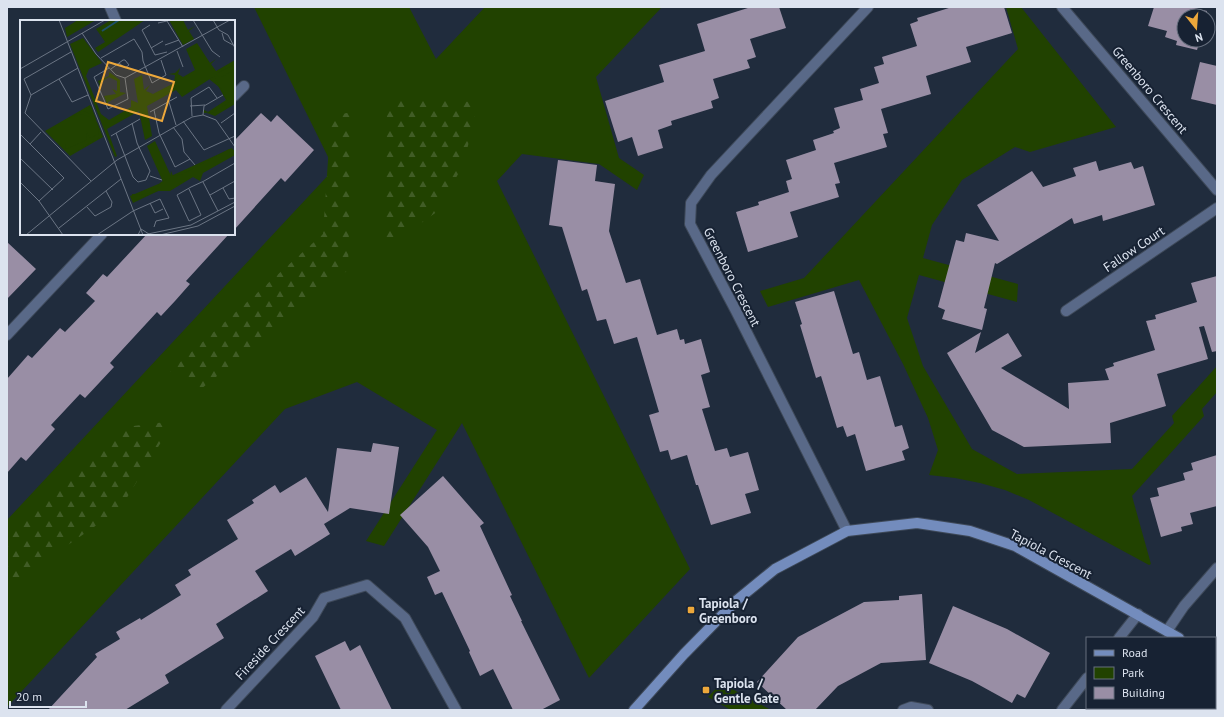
<svg xmlns="http://www.w3.org/2000/svg" width="1224" height="717" font-family="'PT Sans',sans-serif">
  <defs>
    <pattern id="forest-firs" width="22" height="20" patternUnits="userSpaceOnUse"><rect width="22" height="20" fill="#214200"/><path d="M5 1l3.5 6h-7zM16 11l3.5 6h-7z" fill="#415d26"/></pattern>
  </defs>
  <rect width="100%" height="100%" fill="#202c3d"/>
  <path fill="#214200" d="M 254,7 L 409,7 L 436,59 L 485,7 L 662,7 L 596,77 L 619,158 L 644,175 L 637,190 L 599,164 L 522,154 L 497,181 L 690,569 L 589,678 L 462,423 L 384,546 L 366,541 L 437,430 L 357,382 L 285,409 L 7,707 L 7,520 L 334,169 Z
    M 1006,7 L 1021,7 L 1116,127 L 1030,152 L 1015,147 L 962,180 L 932,225 L 923,258 L 1018,284 L 1017,302 L 919,275 L 907,318 L 923,366 L 972,449 L 1017,474 L 1132,469 L 1174,423 L 1172,416 L 1217,366 L 1217,392 L 1202,409 L 1204,416 L 1132,496 L 1151,564 L 1149,565 L 1029,500 L 1005,490 L 980,483 L 955,478 L 929,475 L 938,450 L 928,418 L 903,364 L 859,280 L 768,307 L 760,291 L 804,278 L 1018,49 Z
    M 721,683 L 771,710 L 731,710 L 708,697 Z"/>
  <path fill="url(#forest-firs)" d="M 387,99 L 478,102 L 464,163 L 438,211 L 385,249 Z
    M 352,112 L 348,270 L 196,393 L 170,371 L 323,234 L 331,116 Z
    M 174,421 L 120,509 L 7,587 L 7,537 L 125,427 Z"/>
  <path fill="#998ea5" d="M 751,7 L 779,7 L 786,28 L 750,39 L 756,57 L 747,60 L 750,68 L 713,79 L 719,98 L 711,101 L 713,108 L 671,121 L 672,125 L 658,130 L 663,148 L 638,156 L 632,137 L 618,142 L 605,101 L 664,82 L 659,65 L 705,51 L 697,24 Z
    M 952,7 L 1004,7 L 1012,33 L 966,47 L 971,62 L 926,76 L 931,94 L 881,109 L 888,133 L 883,134 L 887,147 L 834,163 L 840,183 L 835,184 L 839,197 L 790,212 L 798,237 L 748,252 L 736,212 L 759,205 L 758,202 L 789,192 L 786,181 L 792,179 L 786,160 L 816,150 L 813,140 L 834,133 L 833,131 L 840,128 L 834,108 L 863,100 L 860,89 L 879,83 L 874,67 L 884,64 L 882,57 L 917,46 L 910,24 L 918,21 L 917,18 Z
    M 1154,7 L 1190,7 L 1207,11 L 1206,16 L 1184,16 L 1184,40 L 1200,40 L 1197,50 L 1176,45 L 1177,41 L 1165,37 L 1167,31 L 1148,26 Z
    M 1200,62 L 1217,66 L 1217,105 L 1191,99 Z
    M 261,113 L 271,122 L 277,115 L 314,150 L 285,182 L 281,178 L 234,230 L 234,141 Z
    M 558,160 L 597,165 L 595,181 L 615,184 L 609,231 L 626,283 L 640,279 L 657,335 L 677,329 L 680,340 L 684,339 L 685,344 L 701,339 L 710,372 L 701,375 L 710,407 L 702,409 L 715,451 L 727,448 L 730,457 L 748,452 L 759,490 L 745,494 L 751,513 L 711,525 L 698,485 L 696,485 L 687,455 L 671,460 L 668,450 L 660,452 L 649,415 L 659,412 L 637,337 L 614,344 L 606,319 L 597,321 L 587,289 L 582,291 L 562,227 L 549,225 Z
    M 1096,161 L 1099,171 L 1131,162 L 1134,169 L 1143,166 L 1155,205 L 1103,221 L 1102,215 L 1074,224 L 1072,218 L 997,264 L 995,263 L 984,308 L 987,309 L 982,330 L 942,319 L 945,310 L 938,307 L 956,240 L 964,242 L 966,233 L 999,241 L 977,205 L 1032,171 L 1043,187 L 1076,176 L 1073,168 Z
    M 147,234 L 229,234 L 186,281 L 190,284 L 175,301 L 161,316 L 157,312 L 110,363 L 114,367 L 85,398 L 80,394 L 51,425 L 55,429 L 26,461 L 21,457 L 7,473 L 7,379 L 28,355 L 32,358 L 60,328 L 65,332 L 95,301 L 86,293 L 103,274 L 107,277 Z
    M 7,242 L 36,269 L 7,299 Z
    M 1217,276 L 1217,351 L 1212,352 L 1204,326 L 1199,327 L 1208,359 L 1157,374 L 1166,406 L 1110,423 L 1111,443 L 1024,447 L 992,430 L 947,353 L 981,332 L 975,353 L 1008,333 L 1022,356 L 1001,368 L 1069,409 L 1068,383 L 1109,380 L 1105,369 L 1114,366 L 1113,363 L 1155,350 L 1146,321 L 1156,319 L 1155,315 L 1197,302 L 1191,283 Z
    M 834,291 L 853,354 L 859,352 L 867,380 L 880,376 L 895,427 L 902,425 L 909,448 L 902,451 L 905,460 L 866,471 L 855,434 L 847,437 L 843,426 L 837,428 L 821,376 L 816,378 L 800,325 L 802,324 L 795,302 Z
    M 373,443 L 399,447 L 389,514 L 350,508 L 324,524 L 330,534 L 295,556 L 291,549 L 255,571 L 268,591 L 216,624 L 224,638 L 165,675 L 169,683 L 125,710 L 48,710 L 97,657 L 95,654 L 120,639 L 116,632 L 140,618 L 141,620 L 181,595 L 175,585 L 191,575 L 188,570 L 238,539 L 227,520 L 254,503 L 252,500 L 275,485 L 280,493 L 306,477 L 328,512 L 337,448 L 371,452 Z
    M 1217,455 L 1217,506 L 1190,513 L 1193,524 L 1181,527 L 1182,531 L 1161,537 L 1150,498 L 1159,496 L 1157,488 L 1185,480 L 1183,473 L 1193,470 L 1191,463 Z
    M 443,476 L 484,523 L 480,526 L 512,595 L 510,596 L 522,621 L 521,621 L 560,700 L 541,710 L 513,710 L 493,669 L 480,676 L 469,652 L 470,651 L 442,592 L 435,595 L 427,577 L 440,571 L 428,547 L 400,515 Z
    M 922,594 L 926,660 L 881,663 L 838,686 L 815,710 L 787,710 L 757,682 L 798,637 L 864,602 L 899,600 L 899,596 Z
    M 953,606 L 1007,629 L 1050,653 L 1025,698 L 1017,694 L 1012,703 L 972,681 L 929,663 Z
    M 345,641 L 350,651 L 360,645 L 392,710 L 341,710 L 315,656 Z"/>
  <g fill="none" stroke-linecap="round" stroke-linejoin="round">
    <g stroke="#3e4959" stroke-width="12">
      <path id="street" d="M 110,7 L 116,21
        M 1062,7 L 1217,190
        M 234,96 L 244,86
        M 1066,311 L 1217,208
        M 7,335 L 102,234
        M 847,531 L 736,311 L 690,224 L 691,203 L 711,175 L 868,7
        M 1167,631 L 1184,606 L 1217,568
        M 1119,638 L 1138,614
        M 226,710 L 313,617 L 324,598 L 367,585 L 405,618 L 456,710
        M 903,710 L 911,707 L 928,710
        M 1062,710 L 1087,678"/>
    </g>
    <g stroke="#3e4959" stroke-width="12">
      <path id="secondary" d="M 1215,660 L 1217,661
        M 634,710 L 684,654 L 737,600 L 775,569 L 847,531 L 917,523 L 970,531 L 1015,546 L 1179,638"/>
    </g>
    <use href="#street" stroke="#596988" stroke-width="10"/>
    <use href="#secondary" stroke="#738cbd" stroke-width="10"/>
  </g>
  <g fill="#eda83b" stroke="#172233" stroke-width="1.5">
    <rect x="687" y="606" width="8" height="8" rx="2"/>
    <rect x="702" y="686" width="8" height="8" rx="2"/>
  </g>
  <g text-anchor="middle" dominant-baseline="central" stroke-width="4" stroke-linejoin="round" paint-order="stroke">
    <g font-size="13" fill="#dce3ef" stroke="#172233">
      <text transform="translate(1150 90) rotate(50)">Greenboro Crescent</text>
      <text transform="translate(1134 249) rotate(-34)">Fallow Court</text>
      <text transform="translate(732 277) rotate(63)">Greenboro Crescent</text>
      <text transform="translate(1051 554) rotate(28)">Tapiola Crescent</text>
      <text transform="translate(270 643) rotate(-47)">Fireside Crescent</text>
    </g>
    <g font-size="13" font-weight="bold" fill="#dce3ef" stroke="#172233" text-anchor="start">
      <text x="699" y="603">Tapiola /<tspan x="699" dy="15">Greenboro</tspan></text>
      <text x="714" y="683">Tapiola /<tspan x="714" dy="15">Gentle Gate</tspan></text>
    </g>
  </g>
  <g transform="translate(20 20)">
    <rect width="215" height="215" fill="#202c3d"/>
    <path d="M 93,0 L 125,0 L 78,32 L 75,28 L 85,22 L 77,9 ZM 149,0 L 163,0 L 168,10 L 175,6 L 169,11 L 174,19 L 163,25 ZM 63,18 L 82,43 L 69,49 L 66,56 L 81,94 L 89,100 L 111,87 L 111,80 L 118,83 L 114,59 L 122,55 L 124,70 L 130,65 L 126,71 L 133,74 L 154,63 L 155,55 L 148,54 L 155,53 L 160,48 L 158,54 L 163,57 L 175,50 L 166,29 L 177,23 L 190,43 L 196,39 L 191,44 L 196,51 L 215,40 L 215,84 L 195,96 L 187,93 L 207,81 L 193,57 L 162,77 L 156,70 L 127,86 L 132,116 L 125,120 L 119,91 L 87,109 L 97,136 L 95,137 L 50,24 ZM 89,52 L 100,60 L 100,72 L 106,73 L 88,82 L 88,86 L 84,76 L 96,74 L 92,69 L 97,71 L 97,61 L 89,57 L 81,62 L 80,67 L 78,61 L 89,56 ZM 70,85 L 83,117 L 50,136 L 25,111 ZM 135,121 L 151,156 L 212,128 L 215,134 L 113,183 L 110,176 L 143,162 L 127,126 Z" fill="#214200"/>
    <path d="M 58,0 L 76,0 L 47,17 L 45,8 ZM 91,0 L 110,0 L 85,21 L 76,9 ZM 215,44 L 212,51 L 200,58 L 196,54 ZM 194,56 L 209,83 L 193,92 L 184,93 L 184,90 L 188,92 L 206,80 L 199,67 L 189,59 ZM 71,86 L 76,99 L 73,101 L 70,97 L 61,94 L 49,98 L 63,91 L 71,94 L 66,89 ZM 77,102 L 82,116 L 50,135 L 41,126 L 45,124 L 46,129 L 67,120 L 66,111 L 70,118 L 79,114 ZM 209,129 L 214,130 L 215,135 L 183,153 L 180,161 L 173,157 L 150,171 L 138,171 L 116,180 L 112,178 L 112,174 L 122,175 L 133,172 L 141,162 L 150,158 L 151,151 L 153,156 L 163,154 Z" fill="#214200"/>
    <path fill="none" stroke="#1d4f6a" stroke-width="2" d="M 82,11 L 99,0"/>
    <path fill="none" stroke="#6b7584" stroke-width="1" d="M 39,0 L 123,215M 173,0 L 192,31 L 200,37M 193,0 L 199,10 L 208,15 L 215,28M 138,3 L 147,1 L 163,27M 130,5 L 122,10 L 135,35 L 147,32M 62,13 L 76,34 L 96,55 L 105,58 L 210,0M 202,13 L 204,20 L 213,25M 145,25 L 159,20M 131,28 L 143,21M 157,31 L 163,47M 81,38 L 114,19 L 122,32 L 123,41 L 132,63 L 146,55 L 141,40M 58,48 L 11,75 L 5,93 L 71,161M 89,48 L 74,57 L 88,89 L 108,79 L 105,58M 0,49 L 85,0M 91,49 L 103,40 L 105,40 L 109,45 L 105,48 L 99,43M 39,59 L 52,82 L 68,75M 11,75 L 4,59 L 51,32M 149,82 L 156,105M 170,86 L 185,85M 134,90 L 139,113 L 155,147 L 170,139M 130,92 L 157,77M 183,95 L 184,86 L 203,75M 172,96 L 171,78 L 189,67 L 197,78M 163,101 L 184,130 L 215,116M 201,103 L 215,93M 153,107 L 162,119 L 164,132 L 175,145M 96,113 L 113,157 L 118,162 L 126,160 L 130,151 L 117,123 L 112,103M 0,114 L 44,158 L 19,181M 91,116 L 120,99M 10,124 L 21,112M 0,138 L 33,170M 130,156 L 142,160M 0,162 L 19,181 L 43,215M 183,162 L 198,191M 203,168 L 209,179 L 215,178M 169,169 L 181,195 L 169,201 L 157,175 L 171,167 L 184,161 L 215,143M 190,175 L 215,161M 130,183 L 135,193 L 143,189M 67,187 L 75,196 L 91,187 L 92,182 L 86,171M 39,208 L 101,159M 6,215 L 97,140 L 172,97 L 183,95 L 196,100 L 215,127M 77,215 L 113,191 L 140,179 L 149,198 L 136,201 L 134,207M 118,215 L 121,209 L 129,214M 123,215 L 171,205 L 215,182M 140,215 L 178,206 L 215,186"/>
    <path fill="#eda83b" fill-opacity="0.15" stroke="#eda83b" stroke-width="2" d="M 88,42 L 154,62 L 142,101 L 76,81 Z"/>
    <rect width="215" height="215" fill="none" stroke="#dce3ef" stroke-width="2"/>
  </g>
  <rect width="1224" height="717" fill="none" stroke="#dce3ef" stroke-width="16"/>
  <rect x="1086" y="637" width="130" height="72" fill="#172233" stroke="#666f7e"/>
  <rect x="1094" y="650" width="20" height="6" fill="#738cbd" stroke="#666f7e"/>
  <text x="1122" y="657" font-size="12" fill="#dce3ef">Road</text>
  <rect x="1094" y="667" width="20" height="12" fill="#214200" stroke="#666f7e"/>
  <text x="1122" y="677" font-size="12" fill="#dce3ef">Park</text>
  <rect x="1094" y="687" width="20" height="12" fill="#998ea5" stroke="#666f7e"/>
  <text x="1122" y="697" font-size="12" fill="#dce3ef">Building</text>
  <g transform="translate(1196 28) rotate(163)"><circle r="19" fill="#172233" stroke="#666f7e"/>
  <path d="M0-3L7 15L0 10L-7 15Z" fill="#eda83b"/>
  <text y="-6" font-size="11" font-weight="bold" text-anchor="middle" fill="#dce3ef">N</text>
  </g>
  <path d="M10 701v6h76v-6" fill="none" stroke="#dce3ef" stroke-width="2"/>
  <text x="16" y="701" font-size="12" fill="#dce3ef" stroke="#172233" stroke-width="3" paint-order="stroke">20 m</text>
</svg>
